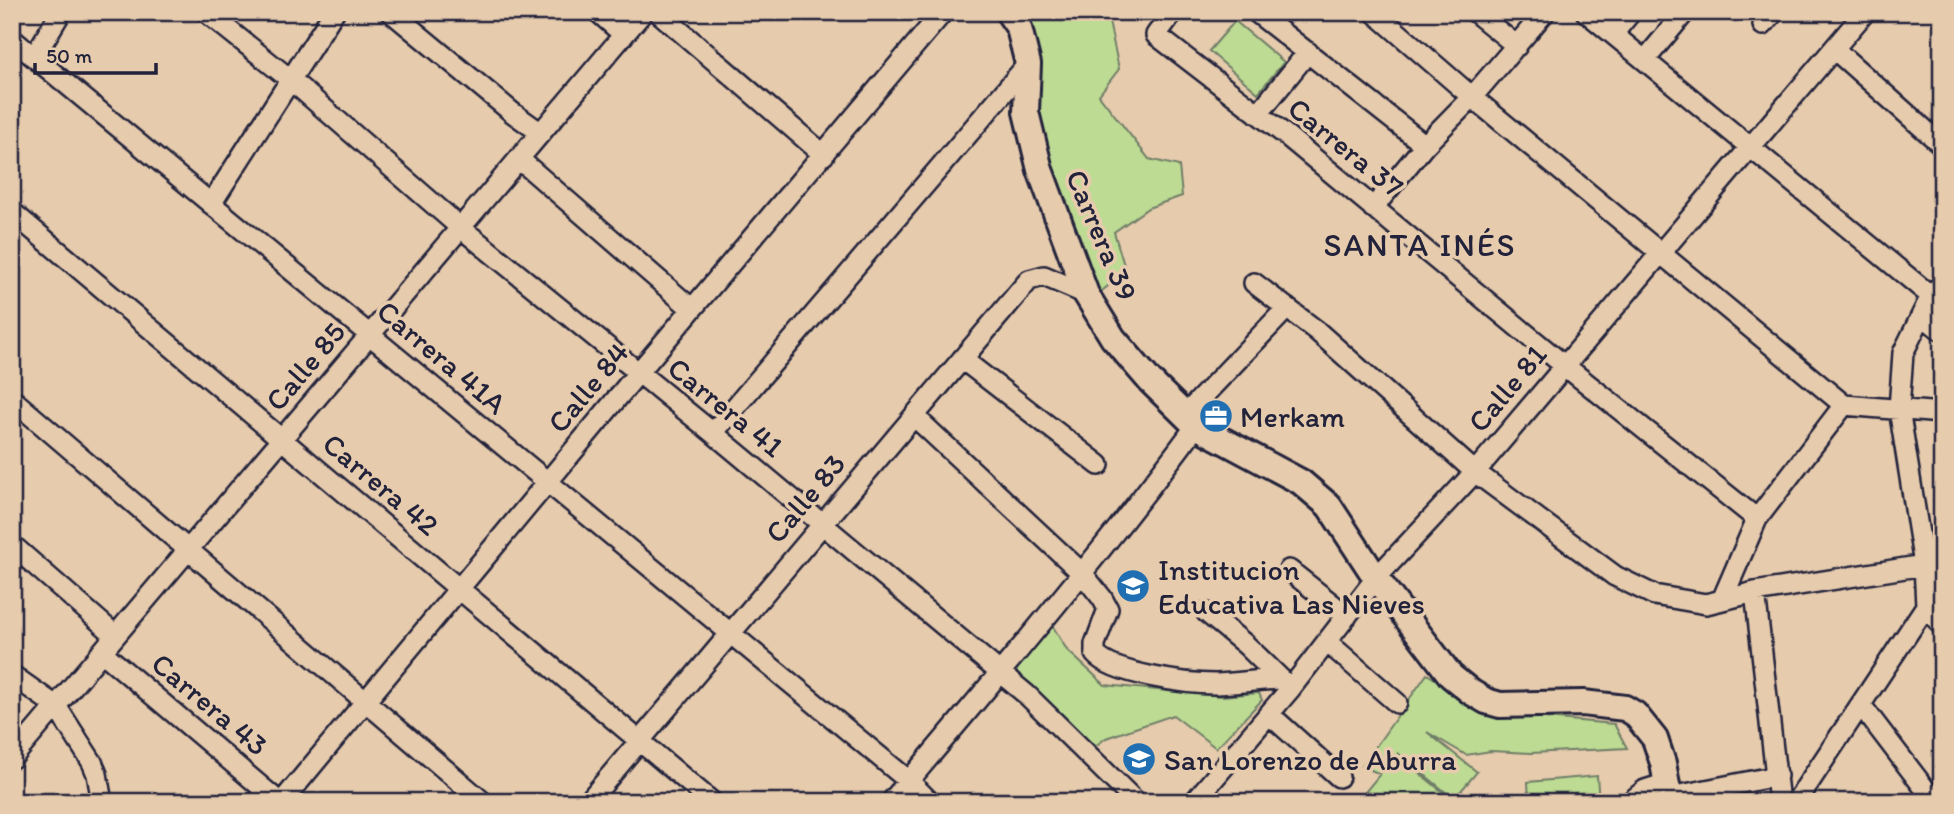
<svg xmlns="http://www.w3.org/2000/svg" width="1954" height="814" font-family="Itim,sans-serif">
  <rect width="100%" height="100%" fill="#e6cbad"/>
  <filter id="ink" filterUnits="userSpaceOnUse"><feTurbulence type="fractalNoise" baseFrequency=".0143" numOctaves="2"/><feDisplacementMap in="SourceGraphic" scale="14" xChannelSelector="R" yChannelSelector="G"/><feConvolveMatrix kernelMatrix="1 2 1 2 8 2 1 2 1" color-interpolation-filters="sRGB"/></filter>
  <g filter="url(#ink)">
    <path fill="#bddb93" stroke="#707e67" stroke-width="2" d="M 1014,12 L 1107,12 L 1119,69 L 1099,95 L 1149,159 L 1179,166 L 1182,196 L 1148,208 L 1114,232 L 1126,272 L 1094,297 L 1060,203 Z
      M 1235,21 L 1284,62 L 1258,93 L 1209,51 Z
      M 1049,620 L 1067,650 L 1105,685 L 1221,696 L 1259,693 L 1262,700 L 1216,748 L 1173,715 L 1106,738 L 1090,750 L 1008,672 Z
      M 1427,674 L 1489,713 L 1614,724 L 1627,748 L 1531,753 L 1491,751 L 1466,755 L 1427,732 L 1477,772 L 1454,799 L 1398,753 L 1397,755 L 1455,802 L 1357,802 L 1380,774 L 1362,766 Z
      M 1597,776 L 1599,802 L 1529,802 L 1528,782 Z"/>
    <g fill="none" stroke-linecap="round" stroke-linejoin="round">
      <g stroke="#22223b" stroke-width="24">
        <path id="minor" d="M 206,12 L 291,80 L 461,228 L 713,433 L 1027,695 L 1136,802
          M 391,12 L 513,113 L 541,133
          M 598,12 L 624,35
          M 658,12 L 824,155
          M 1173,12 L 1156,35 L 1287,136 L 1565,366 L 1757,519
          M 1256,12 L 1425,145
          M 1374,12 L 1472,97 L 1844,405 L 1942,413
          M 1475,12 L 1517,46
          M 1586,12 L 1931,296
          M 1763,25 L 1774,12
          M 1613,34 L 1631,12
          M 12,39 L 909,781 L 930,802
          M 1834,49 L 1942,145
          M 34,57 L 61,12
          M 1645,60 L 1685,12
          M 1258,114 L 1308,52
          M 519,159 L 692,309
          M 211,204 L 334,12
          M 1373,208 L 1425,145 L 1472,97 L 1545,12
          M 12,212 L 712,802
          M 1254,283 L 1317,331 L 1475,472 L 1615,576 L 1654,595 L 1706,604 L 1755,592 L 1924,565
          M 1922,315 L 1942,331
          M 962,359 L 1099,465
          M 12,399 L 483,802
          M 1185,415 L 1287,308
          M 914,416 L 1082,573 L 1102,598 L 1108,609 L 1095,644 L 1095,654 C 1112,674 1188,684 1215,684 C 1237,683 1259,680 1280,679
          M 713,433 L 1028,64
          M 12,545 L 115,635
          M 1289,570 L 1347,616
          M 1755,592 L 1779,802
          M 1722,600 L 1757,519 L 1844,405
          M 1926,606 L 1942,626
          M 1207,613 L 1246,645 L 1285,683
          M 1327,642 L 1397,703
          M 102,652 L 279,802
          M 12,675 L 56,706 L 92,762 L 97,774 L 102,802
          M 1861,705 L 1935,802
          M 1269,714 L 1339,777
          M 12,758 L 643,12
          M 1670,797 L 1777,776
          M 282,802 L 638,373 L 943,12
          M 588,802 L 1029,280 L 1044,276 L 1086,294
          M 891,802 C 995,679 1100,556 1196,426
          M 1194,802 L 1291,688 L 1376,578 L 1475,472 L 1865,12
          M 1630,802 L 1645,790 L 1667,783
          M 1796,802 L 1926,606 L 1924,565 L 1899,409 L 1903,353 L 1931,296 L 1942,284"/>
      </g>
      <g stroke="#22223b" stroke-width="30">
        <path id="major" d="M 1008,12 L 1019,28 L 1028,64 L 1026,112 L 1040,170 L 1086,294 L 1113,338 L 1150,381 L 1196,426 L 1301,482 L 1329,506 L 1376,578 L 1451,676 L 1471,692 L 1486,701 L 1500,705 L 1583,703 L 1625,708 L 1635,714 L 1655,739 L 1663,763 L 1670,802"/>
      </g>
      <use href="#minor" stroke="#e6cbad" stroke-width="19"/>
      <use href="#major" stroke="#e6cbad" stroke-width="24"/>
    </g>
  </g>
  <defs>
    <g id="office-disc" transform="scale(1.75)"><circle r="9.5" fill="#1f6fb2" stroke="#e6cbad"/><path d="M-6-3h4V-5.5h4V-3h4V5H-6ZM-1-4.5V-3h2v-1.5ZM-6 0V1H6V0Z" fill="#fff"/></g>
    <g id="school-disc" transform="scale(1.75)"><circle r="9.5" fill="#1f6fb2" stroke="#e6cbad"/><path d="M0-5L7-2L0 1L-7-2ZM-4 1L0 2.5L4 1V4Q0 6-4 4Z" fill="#fff"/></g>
  </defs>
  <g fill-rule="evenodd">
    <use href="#office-disc" x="1216" y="416"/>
    <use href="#school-disc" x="1133" y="586"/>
    <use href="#school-disc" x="1139" y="759"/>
  </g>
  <g text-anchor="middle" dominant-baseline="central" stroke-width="7" stroke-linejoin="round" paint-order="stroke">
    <g font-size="30" fill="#22223b" stroke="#e6cbad">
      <text transform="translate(1346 147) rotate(39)">Carrera 37</text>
      <text transform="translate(1102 235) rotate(67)">Carrera 39</text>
      <text transform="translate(442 357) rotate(40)">Carrera 41A</text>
      <text transform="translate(305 366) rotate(-50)">Calle 85</text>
      <text transform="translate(588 387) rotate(-50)">Calle 84</text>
      <text transform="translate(1507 388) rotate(-50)">Calle 81</text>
      <text transform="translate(726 407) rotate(39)">Carrera 41</text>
      <text transform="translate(381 484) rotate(40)">Carrera 42</text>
      <text transform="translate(805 498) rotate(-50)">Calle 83</text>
      <text transform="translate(210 704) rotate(40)">Carrera 43</text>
    </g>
    <g font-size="30" fill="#22223b" stroke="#e6cbad" text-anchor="start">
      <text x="1240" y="416">Merkam</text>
      <text x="1158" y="569">Institucion<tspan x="1158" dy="34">Educativa Las Nieves</tspan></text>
      <text x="1164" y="759">San Lorenzo de Aburra</text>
    </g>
    <g font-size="32" letter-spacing="2" fill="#22223b" stroke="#e6cbad">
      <text x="1420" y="245">SANTA INÉS</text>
    </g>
  </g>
  <rect width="1954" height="814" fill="none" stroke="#e6cbad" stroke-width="42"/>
  <rect x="21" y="21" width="1912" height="772" fill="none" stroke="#22223b" stroke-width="2.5" filter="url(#ink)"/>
  <path d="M35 63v10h121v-10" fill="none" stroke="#22223b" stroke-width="3.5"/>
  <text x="46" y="63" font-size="21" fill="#22223b" stroke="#e6cbad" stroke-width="5" paint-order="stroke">50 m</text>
</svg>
